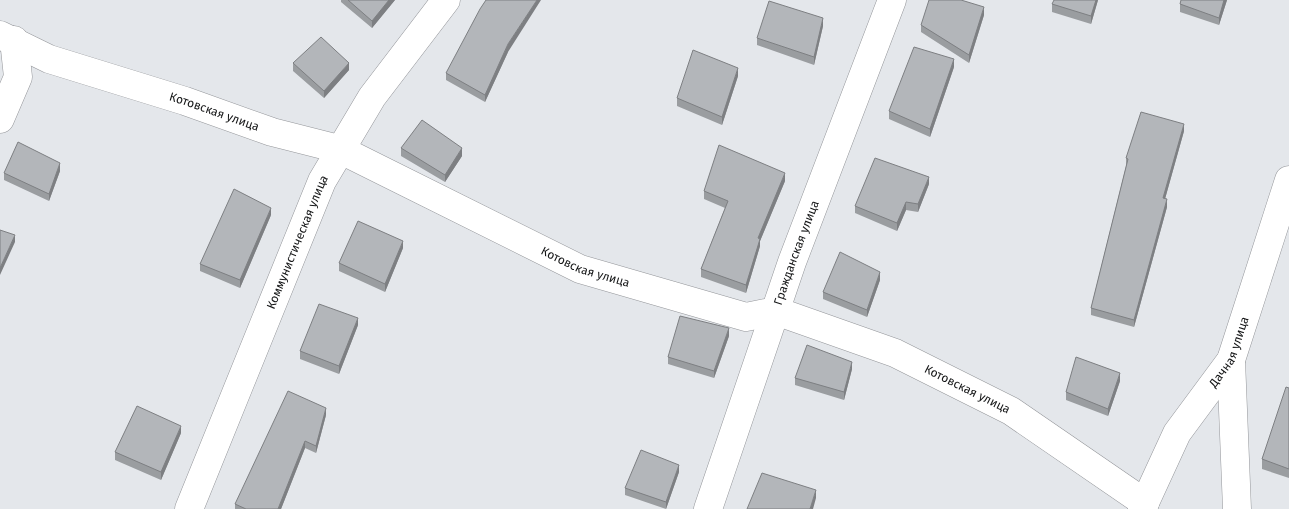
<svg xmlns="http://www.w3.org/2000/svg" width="1289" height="509" font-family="'Fira Sans',sans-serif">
  <rect width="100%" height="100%" fill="#e4e7eb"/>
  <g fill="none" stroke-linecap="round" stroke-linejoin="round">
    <g stroke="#94969a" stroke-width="29">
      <g id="minor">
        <path id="s1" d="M 0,35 L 49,59 L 185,101 L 272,132 L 339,149 L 580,269 L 746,317 L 776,311 L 895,353 L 1011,411 L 1145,503"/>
        <path d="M 0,119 L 18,77 L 14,40"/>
        <path d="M 1231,360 L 1237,509"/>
        <path id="s2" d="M 189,509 L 322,181 L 372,97 L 446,0"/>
        <path id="s3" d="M 708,509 L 792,262 L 892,0"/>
        <path id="s4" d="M 1142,509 L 1177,433 L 1231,360 L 1289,180"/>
      </g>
    </g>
    <use href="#minor" stroke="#fff" stroke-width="28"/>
  </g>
  <path fill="#9a9da0" d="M 341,0 L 395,0 L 372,28 L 341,2 Z
    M 1098,0 L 1091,24 L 1052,12 L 1052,4 Z
    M 1181,0 L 1227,0 L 1219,25 L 1180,12 L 1180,4 Z
    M 984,15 L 969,63 L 921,32 L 921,25 Z
    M 823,26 L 814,65 L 757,45 L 757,38 Z
    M 508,52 L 485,102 L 446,80 L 446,73 Z
    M 293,63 L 349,70 L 324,98 L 293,71 Z
    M 954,67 L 930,137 L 889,119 L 889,111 Z
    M 738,76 L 722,125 L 677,106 L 677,98 Z
    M 1184,131 L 1165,199 L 1167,207 L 1134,327 L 1091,315 L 1091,308 L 1126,166 L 1126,158 Z
    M 401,148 L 462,156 L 445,182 L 401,156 Z
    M 60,171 L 49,201 L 4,180 L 4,173 Z
    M 785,181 L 760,241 L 760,246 L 746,293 L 701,277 L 701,269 L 725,208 L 704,199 L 704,191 Z
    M 929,184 L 918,212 L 906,210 L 897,231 L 855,213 L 855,206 Z
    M 271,215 L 240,288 L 200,271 L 200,264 Z
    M 403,248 L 385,292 L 339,271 L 339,263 Z
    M 880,280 L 867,317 L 823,299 L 823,292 Z
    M 358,325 L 339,374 L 300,359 L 300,351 Z
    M 729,336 L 714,378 L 668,364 L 668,357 Z
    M 852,369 L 844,400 L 795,385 L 795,378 Z
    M 1120,381 L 1108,416 L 1066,400 L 1066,392 Z
    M 1289,388 L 1289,478 L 1262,469 L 1262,459 Z
    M 326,415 L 316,453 L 305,448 L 281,509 L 235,509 L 235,504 Z
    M 181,433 L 161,480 L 115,460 L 115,452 Z
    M 679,472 L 666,509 L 625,495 L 625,488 Z"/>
  <path fill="#7d7f82" d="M 389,0 L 395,0 L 372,28 L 372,21 Z
    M 537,0 L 541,0 L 508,52 L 485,102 L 485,95 L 508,44 Z
    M 1096,0 L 1098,0 L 1091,24 L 1091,16 Z
    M 1224,0 L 1227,0 L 1219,25 L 1219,18 Z
    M 984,7 L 984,15 L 969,63 L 969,55 Z
    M 823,18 L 823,26 L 814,65 L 814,57 Z
    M 954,59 L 954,67 L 930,137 L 930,129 Z
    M 349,63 L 349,70 L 324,98 L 324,91 Z
    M 738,68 L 738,76 L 722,125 L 722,117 Z
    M 1184,124 L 1184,131 L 1163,206 L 1163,198 Z
    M 462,148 L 462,156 L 445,182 L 445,175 Z
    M 60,163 L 60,171 L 49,201 L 49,194 Z
    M 785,173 L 785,181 L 760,241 L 760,246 L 746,293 L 746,285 L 758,238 Z
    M 929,177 L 929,184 L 918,212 L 918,204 Z
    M 1167,199 L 1167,207 L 1134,327 L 1134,320 Z
    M 906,202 L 906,210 L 897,231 L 897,223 Z
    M 271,208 L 271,215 L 240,288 L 240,280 Z
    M 15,235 L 15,242 L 0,275 L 0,268 Z
    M 403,241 L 403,248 L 385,292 L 385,284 Z
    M 880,272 L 880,280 L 867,317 L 867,310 Z
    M 358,318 L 358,325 L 339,374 L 339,366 Z
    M 729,328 L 729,336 L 714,378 L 714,371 Z
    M 852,362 L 852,369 L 844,400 L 844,392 Z
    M 1120,373 L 1120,381 L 1108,416 L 1108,409 Z
    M 326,408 L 326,415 L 316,453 L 316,446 Z
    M 181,426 L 181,433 L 161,480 L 161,472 Z
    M 305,441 L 305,448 L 281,509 L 278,509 Z
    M 679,465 L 679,472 L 666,509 L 666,502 Z
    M 816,490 L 816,498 L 813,509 L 810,509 Z"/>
  <path fill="#b3b6ba" stroke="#7d7f82" d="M 348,0 L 389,0 L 372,21 Z
    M 486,0 L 537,0 L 508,44 L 485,95 L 446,73 L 480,9 Z
    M 929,0 L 961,0 L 984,7 L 969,55 L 921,25 Z
    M 1054,0 L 1096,0 L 1091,16 L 1052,4 Z
    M 1181,0 L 1224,0 L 1219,18 L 1180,4 Z
    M 769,1 L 823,18 L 814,57 L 757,38 Z
    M 321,37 L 349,63 L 324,91 L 293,63 Z
    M 914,47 L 954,59 L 930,129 L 889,111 Z
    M 693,50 L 738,68 L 722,117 L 677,98 Z
    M 1141,112 L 1184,124 L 1163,198 L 1167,199 L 1134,320 L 1091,308 L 1128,159 L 1126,158 Z
    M 422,120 L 462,148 L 445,175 L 401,148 Z
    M 18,142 L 60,163 L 49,194 L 4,173 Z
    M 719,145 L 785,173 L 758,238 L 760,239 L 746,285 L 701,269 L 728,201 L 704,191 Z
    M 875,158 L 929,177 L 918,204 L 906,202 L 897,223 L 855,206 Z
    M 234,189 L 271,208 L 240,280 L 200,264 Z
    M 358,221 L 403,241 L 385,284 L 339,263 Z
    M 0,230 L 15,235 L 0,268 Z
    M 840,252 L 880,272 L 867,310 L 823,292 Z
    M 319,304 L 358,318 L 339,366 L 300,351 Z
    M 680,316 L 729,328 L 714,371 L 668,357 Z
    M 807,345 L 852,362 L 844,392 L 795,378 Z
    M 1076,357 L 1120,373 L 1108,409 L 1066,392 Z
    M 1286,387 L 1289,388 L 1289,469 L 1262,459 Z
    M 288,391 L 326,408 L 316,446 L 305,441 L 278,509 L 246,509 L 235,504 Z
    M 137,406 L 181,426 L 161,472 L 115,452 Z
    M 641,450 L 679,465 L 666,502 L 625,488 Z
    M 762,473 L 816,490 L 810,509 L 747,509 Z"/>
  <g text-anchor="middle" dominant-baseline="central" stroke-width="5" stroke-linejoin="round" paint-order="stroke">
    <g font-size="12" fill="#151617" stroke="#fff">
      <text stroke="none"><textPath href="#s1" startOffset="228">Котовская улица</textPath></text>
      <text stroke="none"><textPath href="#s2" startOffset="288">Коммунистическая улица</textPath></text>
      <text stroke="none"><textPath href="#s3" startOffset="271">Гражданская улица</textPath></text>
      <text stroke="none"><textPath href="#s1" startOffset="632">Котовская улица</textPath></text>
      <text stroke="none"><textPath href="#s4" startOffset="181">Дачная улица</textPath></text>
      <text stroke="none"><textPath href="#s1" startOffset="1038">Котовская улица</textPath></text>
    </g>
  </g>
</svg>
